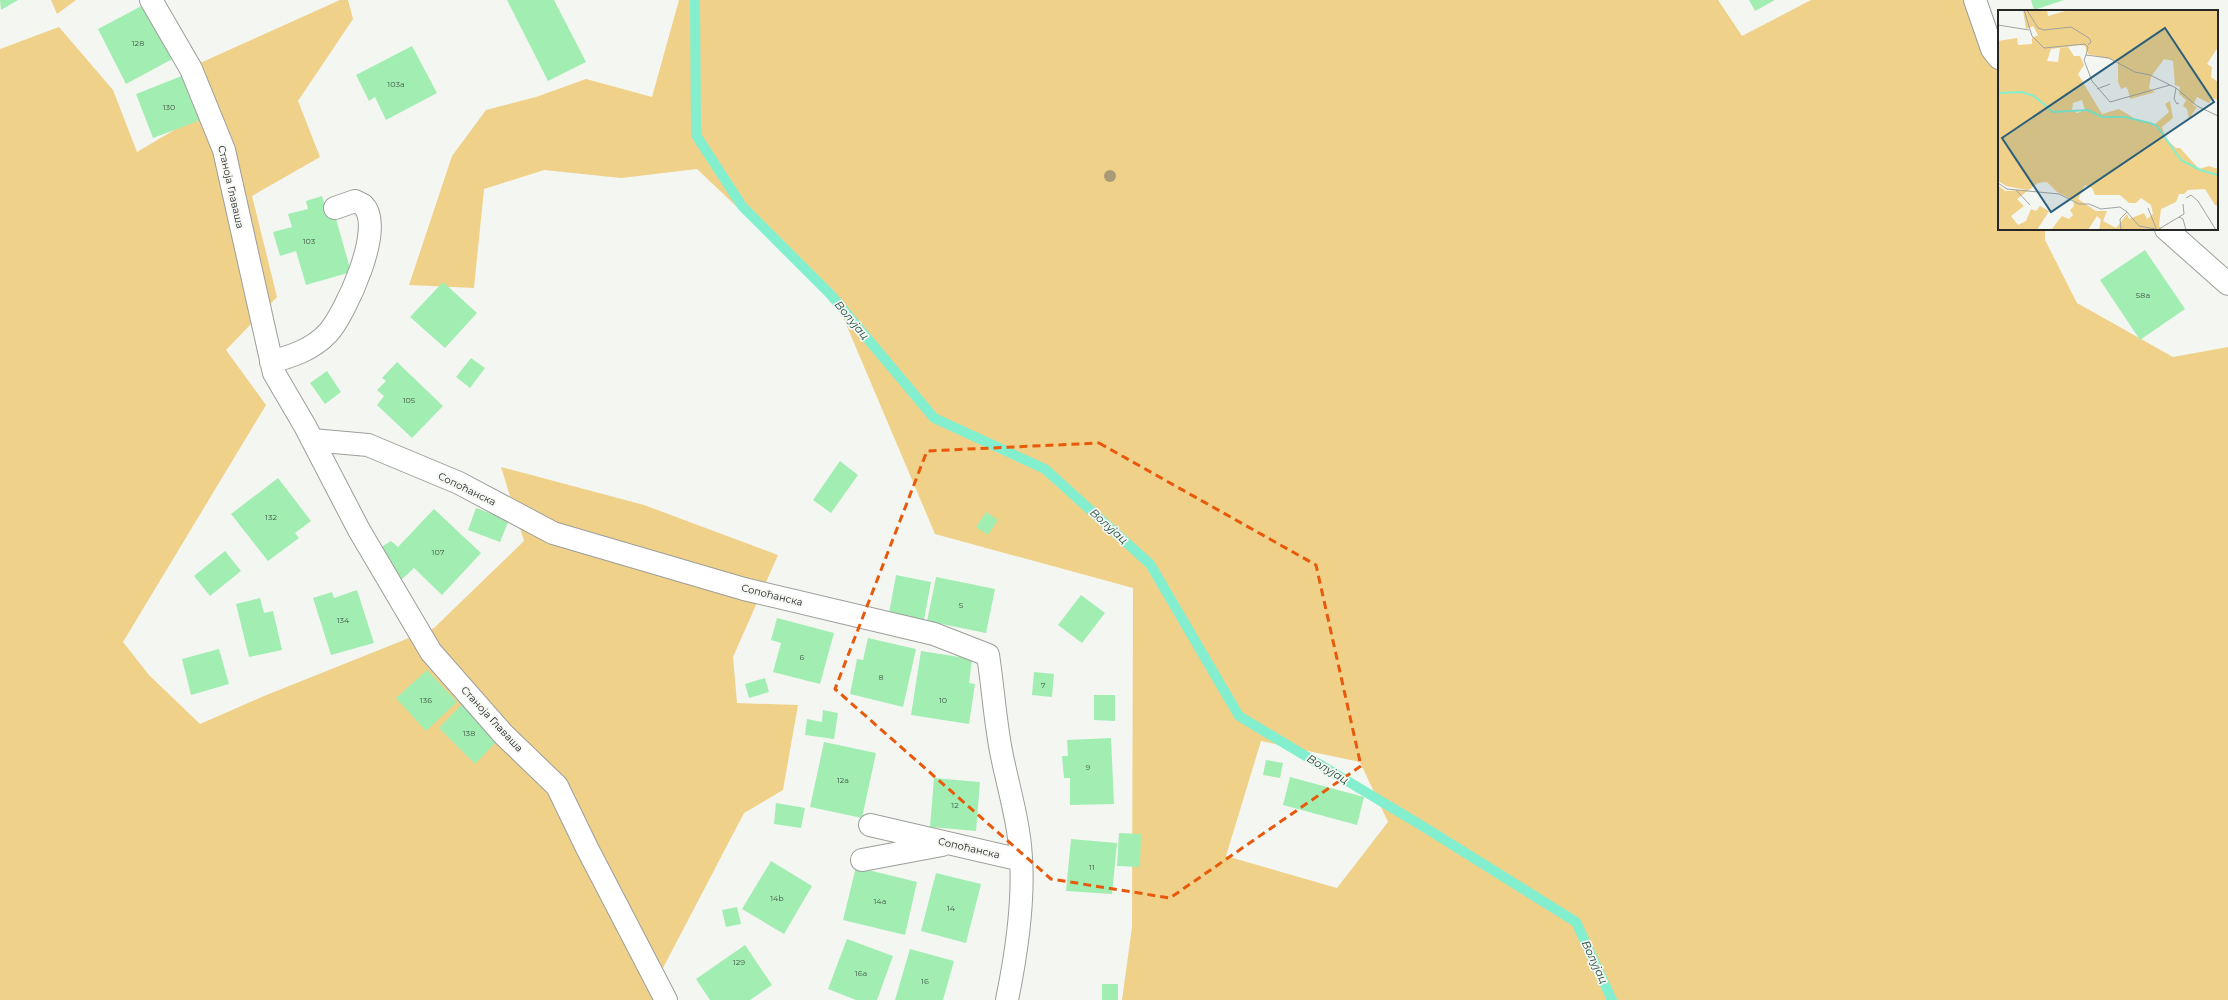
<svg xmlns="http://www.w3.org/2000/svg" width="2228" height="1000" font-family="Montserrat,sans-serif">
  <rect width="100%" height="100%" fill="#f4f6f2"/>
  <path fill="#f0d189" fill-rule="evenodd" d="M 51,0 L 76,0 L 57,14 Z
    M 340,0 L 348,0 L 353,19 L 298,101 L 320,157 L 252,196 L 277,297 L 226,350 L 266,405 L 123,642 L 149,675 L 200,724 L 264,696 L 434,628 L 524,541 L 501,467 L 644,505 L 778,555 L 733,657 L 737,703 L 798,705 L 783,790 L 744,813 L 652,989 L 661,1000 L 0,1000 L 0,49 L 59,27 L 113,90 L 137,152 L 218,104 L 198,64 Z
    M 679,0 L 1718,0 L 1742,36 L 1811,0 L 1967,0 L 1999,61 L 1999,229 L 2045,229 L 2045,240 L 2077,303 L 2173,357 L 2228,347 L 2228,1000 L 1122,1000 L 1132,927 L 1133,588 L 935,534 L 840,310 L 782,239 L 737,207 L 697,169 L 621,178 L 544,170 L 484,189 L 474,288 L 409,285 L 452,156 L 486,110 L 536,97 L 586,79 L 652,97 ZM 1261,741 L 1360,762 L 1388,822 L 1337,888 L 1226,856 Z"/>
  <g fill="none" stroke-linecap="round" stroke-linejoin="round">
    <path stroke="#83efce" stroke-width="10" d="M 695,0 L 696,135 L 742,206 L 831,295 L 934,418 L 1045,469 L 1150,564 L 1239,716 L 1424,827 L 1576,922 L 1612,1000"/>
  </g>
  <path fill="#a2eeb2" d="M 0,0 L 18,0 L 1,10 Z
    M 507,0 L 554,0 L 586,62 L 548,81 Z
    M 1749,0 L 1775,0 L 1755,11 Z
    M 2031,0 L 2064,0 L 2034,10 Z
    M 149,2 L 178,56 L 126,84 L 98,29 Z
    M 412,46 L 437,93 L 386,120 L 375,97 L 369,101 L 356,75 Z
    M 184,75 L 201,120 L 153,138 L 136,94 Z
    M 322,196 L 324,203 L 331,201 L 351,272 L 306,285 L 296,251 L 280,256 L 273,232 L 292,227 L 288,214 L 308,209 L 306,201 Z
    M 2145,250 L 2185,309 L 2140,340 L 2100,280 Z
    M 443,282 L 477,313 L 445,348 L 410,317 Z
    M 471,358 L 485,368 L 470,388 L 456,377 Z
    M 397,362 L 443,406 L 412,438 L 377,405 L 384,396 L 377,390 L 386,381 L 382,378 Z
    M 327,371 L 341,392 L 325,404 L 310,383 Z
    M 840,461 L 858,475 L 831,513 L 813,500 Z
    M 278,478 L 311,521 L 295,533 L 299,538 L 268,561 L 231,514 Z
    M 476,508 L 509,520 L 500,542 L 468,530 Z
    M 434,509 L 481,553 L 442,595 L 414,568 L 398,583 L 375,551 L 391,541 L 398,547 Z
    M 986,512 L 998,520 L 988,535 L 976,527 Z
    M 225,551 L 241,571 L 210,596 L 194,576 Z
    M 896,575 L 931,582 L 924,620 L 889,613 Z
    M 936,577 L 995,589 L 986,633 L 927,621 Z
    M 357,590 L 374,643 L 331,655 L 313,598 L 332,592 L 334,598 Z
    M 1081,595 L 1105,613 L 1082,643 L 1058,625 Z
    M 260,598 L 264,613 L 273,611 L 282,650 L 249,657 L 236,604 Z
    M 777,618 L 834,633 L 820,684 L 773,672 L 781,643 L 771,640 Z
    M 868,638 L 916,649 L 903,707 L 850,694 L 857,659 L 863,660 Z
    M 219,649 L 229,684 L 191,695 L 182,659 Z
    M 921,651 L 972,659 L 969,683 L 975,684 L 969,724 L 911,715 Z
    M 427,670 L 457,702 L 426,731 L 396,698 Z
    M 1034,672 L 1054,674 L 1052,697 L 1032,695 Z
    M 765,678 L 769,692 L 749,698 L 745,684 Z
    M 1094,695 L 1115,695 L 1115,721 L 1094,720 Z
    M 463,703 L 500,738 L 475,764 L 439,728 Z
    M 823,710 L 838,713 L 834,739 L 805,735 L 807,719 L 822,722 Z
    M 1111,738 L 1114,804 L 1070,805 L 1070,778 L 1064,778 L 1062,756 L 1068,756 L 1067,740 Z
    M 824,742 L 876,753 L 862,818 L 810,807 Z
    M 1266,760 L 1283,763 L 1280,778 L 1263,775 Z
    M 1290,777 L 1364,797 L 1357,825 L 1283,805 Z
    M 934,778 L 980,782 L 976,831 L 930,827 Z
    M 776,803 L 805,808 L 801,828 L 774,824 Z
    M 1119,833 L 1141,834 L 1140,867 L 1117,866 Z
    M 1071,839 L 1117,843 L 1112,894 L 1066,891 Z
    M 771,861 L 812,886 L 784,934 L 742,909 Z
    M 856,867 L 917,882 L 905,935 L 843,920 Z
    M 936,873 L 981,884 L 966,943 L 921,931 Z
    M 737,907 L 741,924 L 726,927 L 722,910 Z
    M 847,939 L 893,956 L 877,1000 L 856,1000 L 828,989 Z
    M 745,945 L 772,985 L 750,1000 L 710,1000 L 696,979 Z
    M 910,949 L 954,961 L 943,1000 L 895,1000 Z
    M 1102,984 L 1118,984 L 1118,1000 L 1102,1000 Z"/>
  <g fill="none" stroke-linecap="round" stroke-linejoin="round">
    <g stroke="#9c9e9a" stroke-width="24">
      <path id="minor" d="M 151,0 L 191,69 L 224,150 L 274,373 L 305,426 L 359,530 L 431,652 L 504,735 L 557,786 L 587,848 L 666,1000
        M 1975,0 L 1992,49 L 1999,58
        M 2166,229 L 2228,284
        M 271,362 C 292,356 312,350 328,333 C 345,314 386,227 363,205 C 361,204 357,202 355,201 L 335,208
        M 312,440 L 368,445 L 459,483 L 553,533 L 744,589 L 934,634 L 988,655 C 993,687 995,720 1001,751 C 1008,787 1019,821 1021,858 C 1024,903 1016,956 1007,1000
        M 870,825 L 1021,860
        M 862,860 L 942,845"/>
    </g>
    <use href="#minor" stroke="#fff" stroke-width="22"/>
  </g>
  <circle fill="#a89c76" cx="1110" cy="176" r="6"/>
  <path fill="none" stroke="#e8590c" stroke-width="3" stroke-dasharray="8 5" stroke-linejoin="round" d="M 1099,443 L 1316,565 L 1361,766 L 1170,898 L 1051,879 L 835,689 L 927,451 Z"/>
  <g text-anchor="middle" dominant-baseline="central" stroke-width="3.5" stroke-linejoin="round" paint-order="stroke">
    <g font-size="8" fill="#445848">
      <text x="138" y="43">128</text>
      <text x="396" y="84">103a</text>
      <text x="169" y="107">130</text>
      <text x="309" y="241">103</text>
      <text x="2143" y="295">58a</text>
      <text x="409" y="400">105</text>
      <text x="271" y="517">132</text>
      <text x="438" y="552">107</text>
      <text x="961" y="605">5</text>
      <text x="343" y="620">134</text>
      <text x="802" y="657">6</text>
      <text x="881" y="677">8</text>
      <text x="1043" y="685">7</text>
      <text x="426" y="700">136</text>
      <text x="943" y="700">10</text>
      <text x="469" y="733">138</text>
      <text x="1088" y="767">9</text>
      <text x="843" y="780">12a</text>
      <text x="955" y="805">12</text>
      <text x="1092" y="867">11</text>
      <text x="777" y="898">14b</text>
      <text x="880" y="901">14a</text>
      <text x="951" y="908">14</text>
      <text x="739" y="962">129</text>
      <text x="861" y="973">16a</text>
      <text x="925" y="981">16</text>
    </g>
    <g font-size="10" fill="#252625" stroke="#f4f6f2">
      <text transform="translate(231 187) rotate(77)">Станоја Главаша</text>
      <text transform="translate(467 489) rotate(26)">Сопоћанска</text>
      <text transform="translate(772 595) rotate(14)">Сопоћанска</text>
      <text transform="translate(492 719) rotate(47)">Станоја Главаша</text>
      <text transform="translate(969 848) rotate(13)">Сопоћанска</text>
    </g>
    <g font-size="11" font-style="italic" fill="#1c4b3e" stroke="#f4f6f2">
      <text transform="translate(852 320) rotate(50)">Волујац</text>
      <text transform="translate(1109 526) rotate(42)">Волујац</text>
      <text transform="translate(1328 769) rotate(31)">Волујац</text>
      <text transform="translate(1595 962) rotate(65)">Волујац</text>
    </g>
  </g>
  <g transform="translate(1998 10)">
    <rect width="220" height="220" fill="#f4f6f2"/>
    <path d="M 25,0 L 49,0 L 50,6 L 71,0 L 220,0 L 220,37 L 209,54 L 214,57 L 213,67 L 220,72 L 220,90 L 214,88 L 211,93 L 199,87 L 195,95 L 199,97 L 191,109 L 189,99 L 185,96 L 188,90 L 181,84 L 182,77 L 177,75 L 175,51 L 166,49 L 153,67 L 151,78 L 157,82 L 132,89 L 130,80 L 128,77 L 123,79 L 120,72 L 120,51 L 90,44 L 87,36 L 82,35 L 53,39 L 49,51 L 60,52 L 62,38 L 70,37 L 76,46 L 82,46 L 86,55 L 80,64 L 104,104 L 121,99 L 139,110 L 157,114 L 171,102 L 167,94 L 172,91 L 175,108 L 164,117 L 168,129 L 178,138 L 182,138 L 201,159 L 211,156 L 220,159 L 220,196 L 217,195 L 207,179 L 190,180 L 186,184 L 181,184 L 178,192 L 163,199 L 161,216 L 165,220 L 101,220 L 103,210 L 99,206 L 90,220 L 53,220 L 64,206 L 71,209 L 75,205 L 72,200 L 76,196 L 75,190 L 59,182 L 49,172 L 40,173 L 19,189 L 26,196 L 13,206 L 20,215 L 28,211 L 33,199 L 38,201 L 42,196 L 51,201 L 39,220 L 0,220 L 0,175 L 7,181 L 28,180 L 8,176 L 0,171 L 0,31 L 19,28 L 20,35 L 34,34 L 34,28 L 40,25 L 35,16 L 28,19 ZM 84,90 L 87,100 L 79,103 L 74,100 L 75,93 ZM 87,175 L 94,178 L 97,185 L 122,185 L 131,193 L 138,193 L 143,188 L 153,195 L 155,204 L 149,209 L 146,203 L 131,209 L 129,204 L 118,218 L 105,211 L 109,201 L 98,201 L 80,189 Z" fill="#f0d189" fill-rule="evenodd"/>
    <path fill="none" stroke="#83efce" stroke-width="2" d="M 0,83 L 24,82 L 36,86 L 55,102 L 90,100 L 104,107 L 127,107 L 152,113 L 159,116 L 183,150 L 202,160 L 220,165"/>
    <path fill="none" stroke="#a1a3a0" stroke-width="1" d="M 26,0 L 34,26 L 46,38 L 87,34 L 90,37 L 88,45 L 111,48 L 137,62 L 152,65 L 178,78 L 199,96 L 220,106M 29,0 L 40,18 L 46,20 L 73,17 L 91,28 L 93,32 L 90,35M 0,15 L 31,20M 88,45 L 86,50 L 94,71 L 112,92 L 172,75M 178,78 L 176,89 L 179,94 L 181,93M 99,79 L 112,74M 0,173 L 9,179 L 61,184 L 81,194 L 91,194 L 103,199 L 122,197 L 129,202 L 141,216 L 163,220M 18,180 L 32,195M 188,188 L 193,185 L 200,191 L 218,220M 150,198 L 158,218M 181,207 L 186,204 L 185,194M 161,219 L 181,207 L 185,209 L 188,220M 123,220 L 122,209 L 129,202"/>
    <path fill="#2a5f7b" fill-opacity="0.15" stroke="#2a5f7b" stroke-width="2" d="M 167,18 L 216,92 L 53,202 L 4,128 Z"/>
    <rect width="220" height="220" fill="none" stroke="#252625" stroke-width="2"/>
  </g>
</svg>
